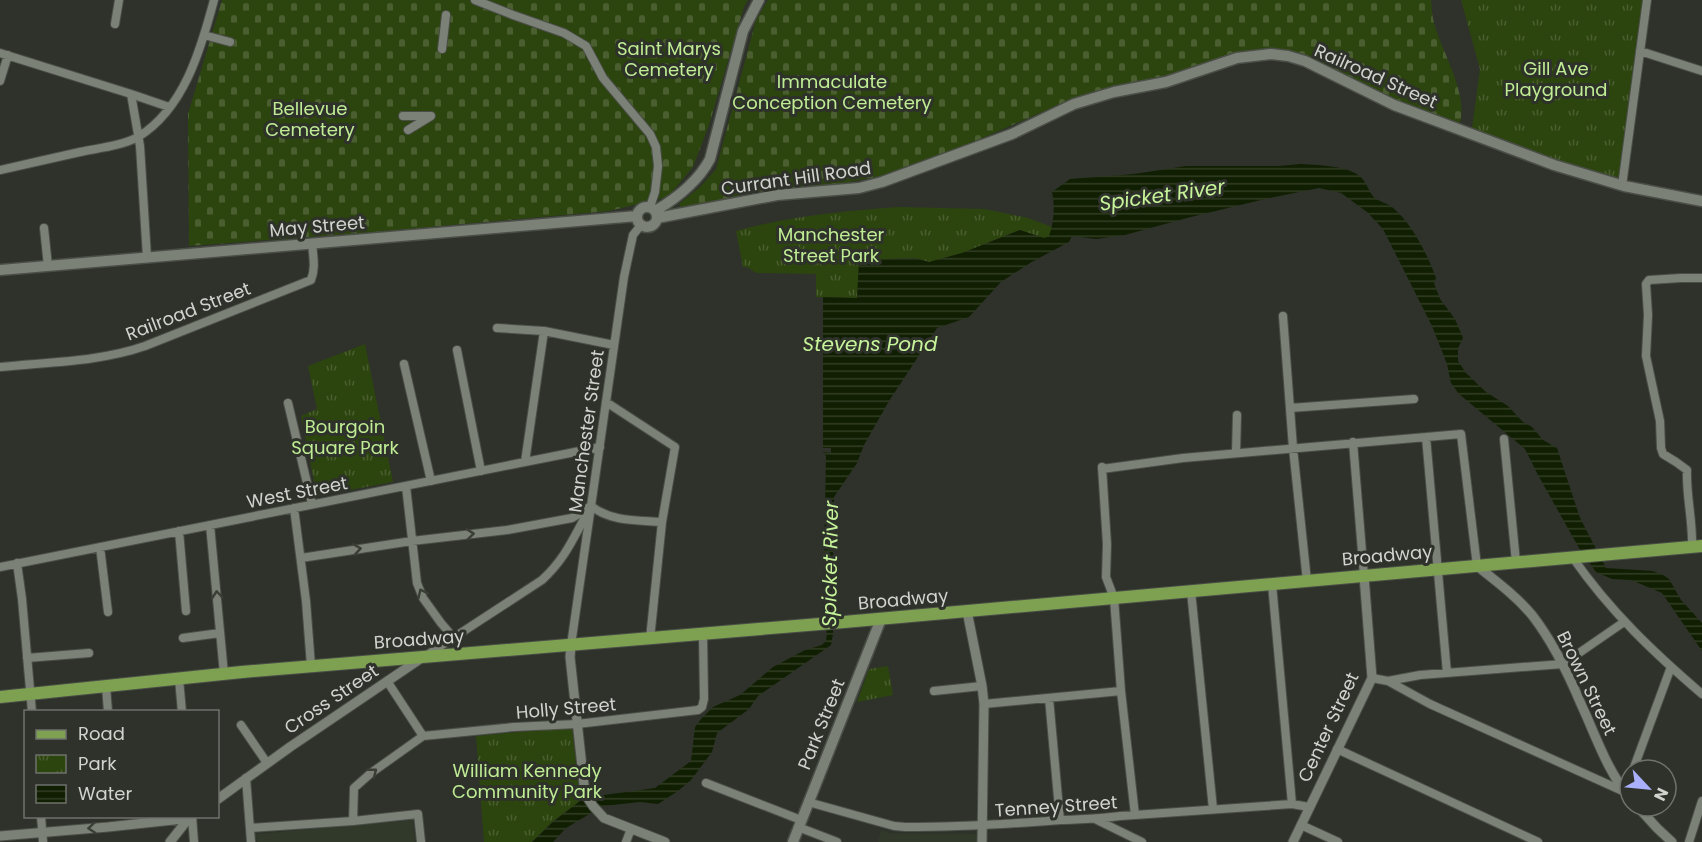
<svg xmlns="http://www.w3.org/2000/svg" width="1702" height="842" font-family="Poppins,sans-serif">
  <defs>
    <pattern id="cemetery-stones" width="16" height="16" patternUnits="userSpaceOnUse" patternTransform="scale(1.5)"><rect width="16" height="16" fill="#2c440e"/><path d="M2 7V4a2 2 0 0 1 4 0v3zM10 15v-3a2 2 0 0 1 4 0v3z" fill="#4a5e30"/></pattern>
    <pattern id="park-tufts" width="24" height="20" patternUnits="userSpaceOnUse" patternTransform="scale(1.5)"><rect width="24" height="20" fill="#2c440e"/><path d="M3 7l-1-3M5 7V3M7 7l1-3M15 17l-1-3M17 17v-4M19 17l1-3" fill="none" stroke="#4a5e30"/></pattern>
    <pattern id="water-rules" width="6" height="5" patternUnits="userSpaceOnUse" patternTransform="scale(1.5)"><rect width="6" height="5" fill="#101e01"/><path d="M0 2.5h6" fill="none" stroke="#323e25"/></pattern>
  </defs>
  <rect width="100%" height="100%" fill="#2e322a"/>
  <path fill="#31392b" d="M 413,820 L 415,842 L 257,842 L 256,834 Z
    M 881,830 L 891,833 L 977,834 L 977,842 L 878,842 Z"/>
  <path fill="url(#cemetery-stones)" d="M 222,0 L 748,0 L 744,7 L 709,125 L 693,167 L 668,197 L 609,211 L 374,232 L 189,246 L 188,114 Z
    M 768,0 L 1431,0 C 1432,8 1432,16 1434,23 C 1442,53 1470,95 1459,126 L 1392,100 L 1274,49 L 1156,81 L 1114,88 L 1065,102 L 944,155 L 902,172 L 844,183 L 681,207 L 679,204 L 700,187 L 716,169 L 756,20 Z"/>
  <path fill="url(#park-tufts)" d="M 1461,0 L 1643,0 L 1620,180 L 1562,163 L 1472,128 L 1480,69 Z
    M 899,207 L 985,209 L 1028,218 L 1052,227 L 1050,236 L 1044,238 L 1019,230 L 962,253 L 929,262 L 915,258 L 860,260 L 857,298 L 816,297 L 816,274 L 756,273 L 747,267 L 743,267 L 736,231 C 789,216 844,211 899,207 Z
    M 365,344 L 393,482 L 317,496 L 301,416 L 317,409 L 308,366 Z
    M 888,666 L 893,695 L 857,702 L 869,669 Z
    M 572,727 L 580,801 L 552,822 L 532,842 L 484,842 L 476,736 Z"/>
  <path fill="url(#water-rules)" d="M 1300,164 C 1317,165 1339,165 1355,173 C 1368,180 1367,191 1375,198 C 1380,202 1387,203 1392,207 C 1411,222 1428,255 1436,278 L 1434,283 L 1440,299 L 1455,319 L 1463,338 L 1458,348 L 1458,361 L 1466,373 L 1486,392 L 1508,406 L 1522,421 L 1532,427 L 1543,440 L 1557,448 L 1580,518 L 1606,568 L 1653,571 L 1663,575 L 1669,579 L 1681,600 L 1702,623 L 1702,651 L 1662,593 L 1631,580 L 1612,579 L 1596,572 L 1579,548 L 1538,475 L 1525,449 L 1459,394 L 1451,383 L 1447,364 L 1432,326 L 1383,229 L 1367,212 L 1341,193 L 1319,188 L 1265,199 L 1187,218 L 1125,235 L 1096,239 L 1072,236 L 1069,242 L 1030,263 L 1001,282 L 969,317 L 937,328 L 889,401 L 864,445 L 857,463 L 834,497 L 832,606 L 833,634 L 831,645 L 758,696 L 749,709 L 717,733 L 712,752 L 691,780 L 678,791 L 658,804 L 640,802 L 603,806 L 566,828 L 553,842 L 532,842 L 554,821 L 580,801 L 604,795 L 655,788 L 691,761 L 695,727 L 702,718 L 713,707 L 740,695 L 773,667 L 805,650 L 822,645 L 826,641 L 827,634 L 823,614 L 826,456 L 823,452 L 831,453 L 831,448 L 823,448 L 823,297 L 857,298 L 859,260 L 915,258 L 929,262 L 962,253 L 1020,230 L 1044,238 L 1049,236 C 1054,222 1055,206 1052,192 L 1070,179 L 1134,174 L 1186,166 L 1279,166 Z"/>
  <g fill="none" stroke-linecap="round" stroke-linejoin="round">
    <g stroke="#4a4e47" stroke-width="10">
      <path id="minor" d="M 475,0 L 513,15 L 564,33 L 586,46 L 603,78 L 650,134 L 656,147 L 658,166 L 655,192 L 650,207
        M 115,24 L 119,0
        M 204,35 L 230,42
        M 442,49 L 446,15
        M 1640,51 L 1702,71
        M 0,53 L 131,94 L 140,146 L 147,257
        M 0,81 L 8,55
        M 131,94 L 169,107
        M 403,116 L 431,116 L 408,130
        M 0,170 C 27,164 53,158 80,152 C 99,148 121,146 138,137 C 184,109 201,49 214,0
        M 1622,186 L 1647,0
        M 44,228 L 48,266
        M 1283,316 L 1293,448 L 1307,581
        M 497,328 L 544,331 L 614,345
        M 457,350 L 481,471
        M 404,364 L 431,481
        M 0,367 C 48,362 99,362 145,346 L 311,280 C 316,268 313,256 312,243
        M 606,402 L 675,447 L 662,522 L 650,639
        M 288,403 L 312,504
        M 1290,408 L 1414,399
        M 1426,437 L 1447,673
        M 1504,439 L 1516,562
        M 1353,442 L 1364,576
        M 1236,453 L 1237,415
        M 525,462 L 544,331
        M 1102,467 L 1107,544 L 1106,577 L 1114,598 L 1121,691 L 1135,815
        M 1102,469 L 1183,458 L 1461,434 L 1477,566
        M 406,486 L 417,583 L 423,598 L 441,623 L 453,637
        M 591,506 C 611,522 638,520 662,522
        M 294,508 L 306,601 L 311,666
        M 210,525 L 224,674
        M 179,531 L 186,611
        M 100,547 L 108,612
        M 1692,547 C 1693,521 1686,496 1687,470 L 1676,462 L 1663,454 L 1661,448 L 1660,421 L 1646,356 L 1648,315 L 1646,284 L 1649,280 L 1681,278 L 1702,278
        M 301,558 L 412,541 L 507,530 L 572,518 L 591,506
        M 1573,558 C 1610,611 1653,652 1702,694
        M 17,563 L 22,599 L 32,712
        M 0,567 L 600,447
        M 1272,584 L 1292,804
        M 1191,591 L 1213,809
        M 183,638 L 220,633
        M 571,645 L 624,277 L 633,235 L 641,225
        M 427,655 L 542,580 C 566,558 573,538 589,510
        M 27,658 L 89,653
        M 1372,678 L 1388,681 L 1430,704 L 1625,792 L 1630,778
        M 179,679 L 182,712
        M 387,681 L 423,736 L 514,727 L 577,724 L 698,710 L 702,707 L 704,699 L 703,634
        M 1388,681 L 1420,675 L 1563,664 L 1624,622
        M 106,686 L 108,712
        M 934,691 L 982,686
        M 1049,698 L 1060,820
        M 984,704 L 1121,691
        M 241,725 L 267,763
        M 1337,749 L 1538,842
        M 1633,770 L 1671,667
        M 246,778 L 251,842
        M 706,783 L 801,820
        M 808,802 L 894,826 L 905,827 C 957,827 1009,824 1061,820 C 1081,819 1100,819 1120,816 L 1292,804 L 1309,807
        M 41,816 L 43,842
        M 192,816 L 194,842
        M 1097,820 L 1142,842
        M 353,821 L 354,788 L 371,773 L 423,736
        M 1301,825 L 1338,842
        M 798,827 L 837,842
        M 250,828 L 353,821 L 418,814 L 421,842
        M 626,842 L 631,829
        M 1689,842 L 1702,801"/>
    </g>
    <g stroke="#4a4e47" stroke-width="11">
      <path id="tertiary" d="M 1477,566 C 1496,581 1516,596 1532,615 C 1553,642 1568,673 1581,704 C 1596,736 1607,771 1630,798
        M 967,611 L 982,686 L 984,704 L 982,842
        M 571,645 L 570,657 L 585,794 L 593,806 L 604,818 L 665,842
        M 218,799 L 290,747 L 423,657
        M 1637,806 L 1657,828 L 1672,842
        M 0,836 L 108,827 L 192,818
        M 170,842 L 185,823 L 191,818
        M 1293,842 L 1372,678 L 1364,576"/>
    </g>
    <g stroke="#4a4e47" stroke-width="13">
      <path id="secondary" d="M637 217a10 10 0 1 1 20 0a10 10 0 1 1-20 0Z
        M 655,211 C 677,198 698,182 710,159 L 743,31 L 759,0
        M 657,218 L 777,195 L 859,188 L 882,182 L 1012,134 L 1074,104 L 1114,92 L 1166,82 L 1237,58 L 1271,54 L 1288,56 L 1305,61 L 1394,105 L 1554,165 L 1624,186 L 1702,201
        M 0,270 L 637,216
        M 793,842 L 881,619"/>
    </g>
    <g stroke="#4a4e47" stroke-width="14">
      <path id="primary" d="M 0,697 L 242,672 L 844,622 L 1702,546"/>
    </g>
    <use href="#minor" stroke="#7c8178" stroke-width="8"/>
    <use href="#tertiary" stroke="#7c8178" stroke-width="9"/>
    <use href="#secondary" stroke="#7c8178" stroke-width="10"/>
    <use href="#primary" stroke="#7ea151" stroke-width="12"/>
  </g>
  <defs><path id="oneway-chevron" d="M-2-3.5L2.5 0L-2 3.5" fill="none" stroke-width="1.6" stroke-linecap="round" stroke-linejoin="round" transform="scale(1.5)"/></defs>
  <g stroke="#3a3e36">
    <use href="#oneway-chevron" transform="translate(470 534) rotate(-6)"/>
    <use href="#oneway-chevron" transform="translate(357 549) rotate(-9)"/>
    <use href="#oneway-chevron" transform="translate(422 593) rotate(-115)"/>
    <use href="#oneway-chevron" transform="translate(217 595) rotate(-95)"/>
    <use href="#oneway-chevron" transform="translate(373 772) rotate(-38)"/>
    <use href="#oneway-chevron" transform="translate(92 828) rotate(175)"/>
  </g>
  <g text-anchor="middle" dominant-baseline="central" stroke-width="6" stroke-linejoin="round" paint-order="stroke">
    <g font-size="18" fill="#bfec94" stroke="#2e322a">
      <text x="669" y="48">Saint Marys<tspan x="669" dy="21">Cemetery</tspan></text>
      <text x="1556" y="68">Gill Ave<tspan x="1556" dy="21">Playground</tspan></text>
      <text x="832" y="81">Immaculate<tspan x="832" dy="21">Conception Cemetery</tspan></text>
      <text x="310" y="108">Bellevue<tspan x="310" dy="21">Cemetery</tspan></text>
      <text x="831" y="234">Manchester<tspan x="831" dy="21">Street Park</tspan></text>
      <text x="345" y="426">Bourgoin<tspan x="345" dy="21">Square Park</tspan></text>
      <text x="527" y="770">William Kennedy<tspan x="527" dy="21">Community Park</tspan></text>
    </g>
    <g font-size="18" fill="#d0d3ce" stroke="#2e322a">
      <text transform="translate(1376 76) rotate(24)">Railroad Street</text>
      <text transform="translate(796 178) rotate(-8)">Currant Hill Road</text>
      <text transform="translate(317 226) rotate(-5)">May Street</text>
      <text transform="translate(188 311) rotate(-21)">Railroad Street</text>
      <text transform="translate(586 431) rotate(-82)">Manchester Street</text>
      <text transform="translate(297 492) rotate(-11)">West Street</text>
      <text transform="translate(1387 555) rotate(-5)">Broadway</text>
      <text transform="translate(903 599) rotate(-5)">Broadway</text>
      <text transform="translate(419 639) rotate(-4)">Broadway</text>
      <text transform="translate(1587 683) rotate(64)">Brown Street</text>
      <text transform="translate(331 699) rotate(-34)">Cross Street</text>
      <text transform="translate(566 708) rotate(-5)">Holly Street</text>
      <text transform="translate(821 724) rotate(-68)">Park Street</text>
      <text transform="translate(1328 727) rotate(-65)">Center Street</text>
      <text transform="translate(1056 806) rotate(-4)">Tenney Street</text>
    </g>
    <g font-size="20" font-style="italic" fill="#c7f49b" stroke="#2e322a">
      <text transform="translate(1162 195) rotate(-8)">Spicket River</text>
      <text x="870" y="344">Stevens Pond</text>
      <text transform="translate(830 564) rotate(-89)">Spicket River</text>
    </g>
  </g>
  <rect x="24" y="710" width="195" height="108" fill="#2e322a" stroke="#6f726c" stroke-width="1.5"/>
  <rect x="36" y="730" width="30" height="9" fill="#7ea151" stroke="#6f726c" stroke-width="1.5"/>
  <text x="78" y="740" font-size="18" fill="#d0d3ce">Road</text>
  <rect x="36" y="755" width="30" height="18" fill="url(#park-tufts)" stroke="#6f726c" stroke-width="1.5"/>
  <text x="78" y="770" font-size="18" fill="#d0d3ce">Park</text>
  <rect x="36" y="785" width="30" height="18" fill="url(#water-rules)" stroke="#6f726c" stroke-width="1.5"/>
  <text x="78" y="800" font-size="18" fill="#d0d3ce">Water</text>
  <g transform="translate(1648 788) rotate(116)"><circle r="28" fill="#2e322a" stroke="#6f726c" stroke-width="1.5"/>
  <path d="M0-4.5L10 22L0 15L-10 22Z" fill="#aab0fb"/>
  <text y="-9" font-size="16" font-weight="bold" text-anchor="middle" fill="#d0d3ce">N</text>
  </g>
</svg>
